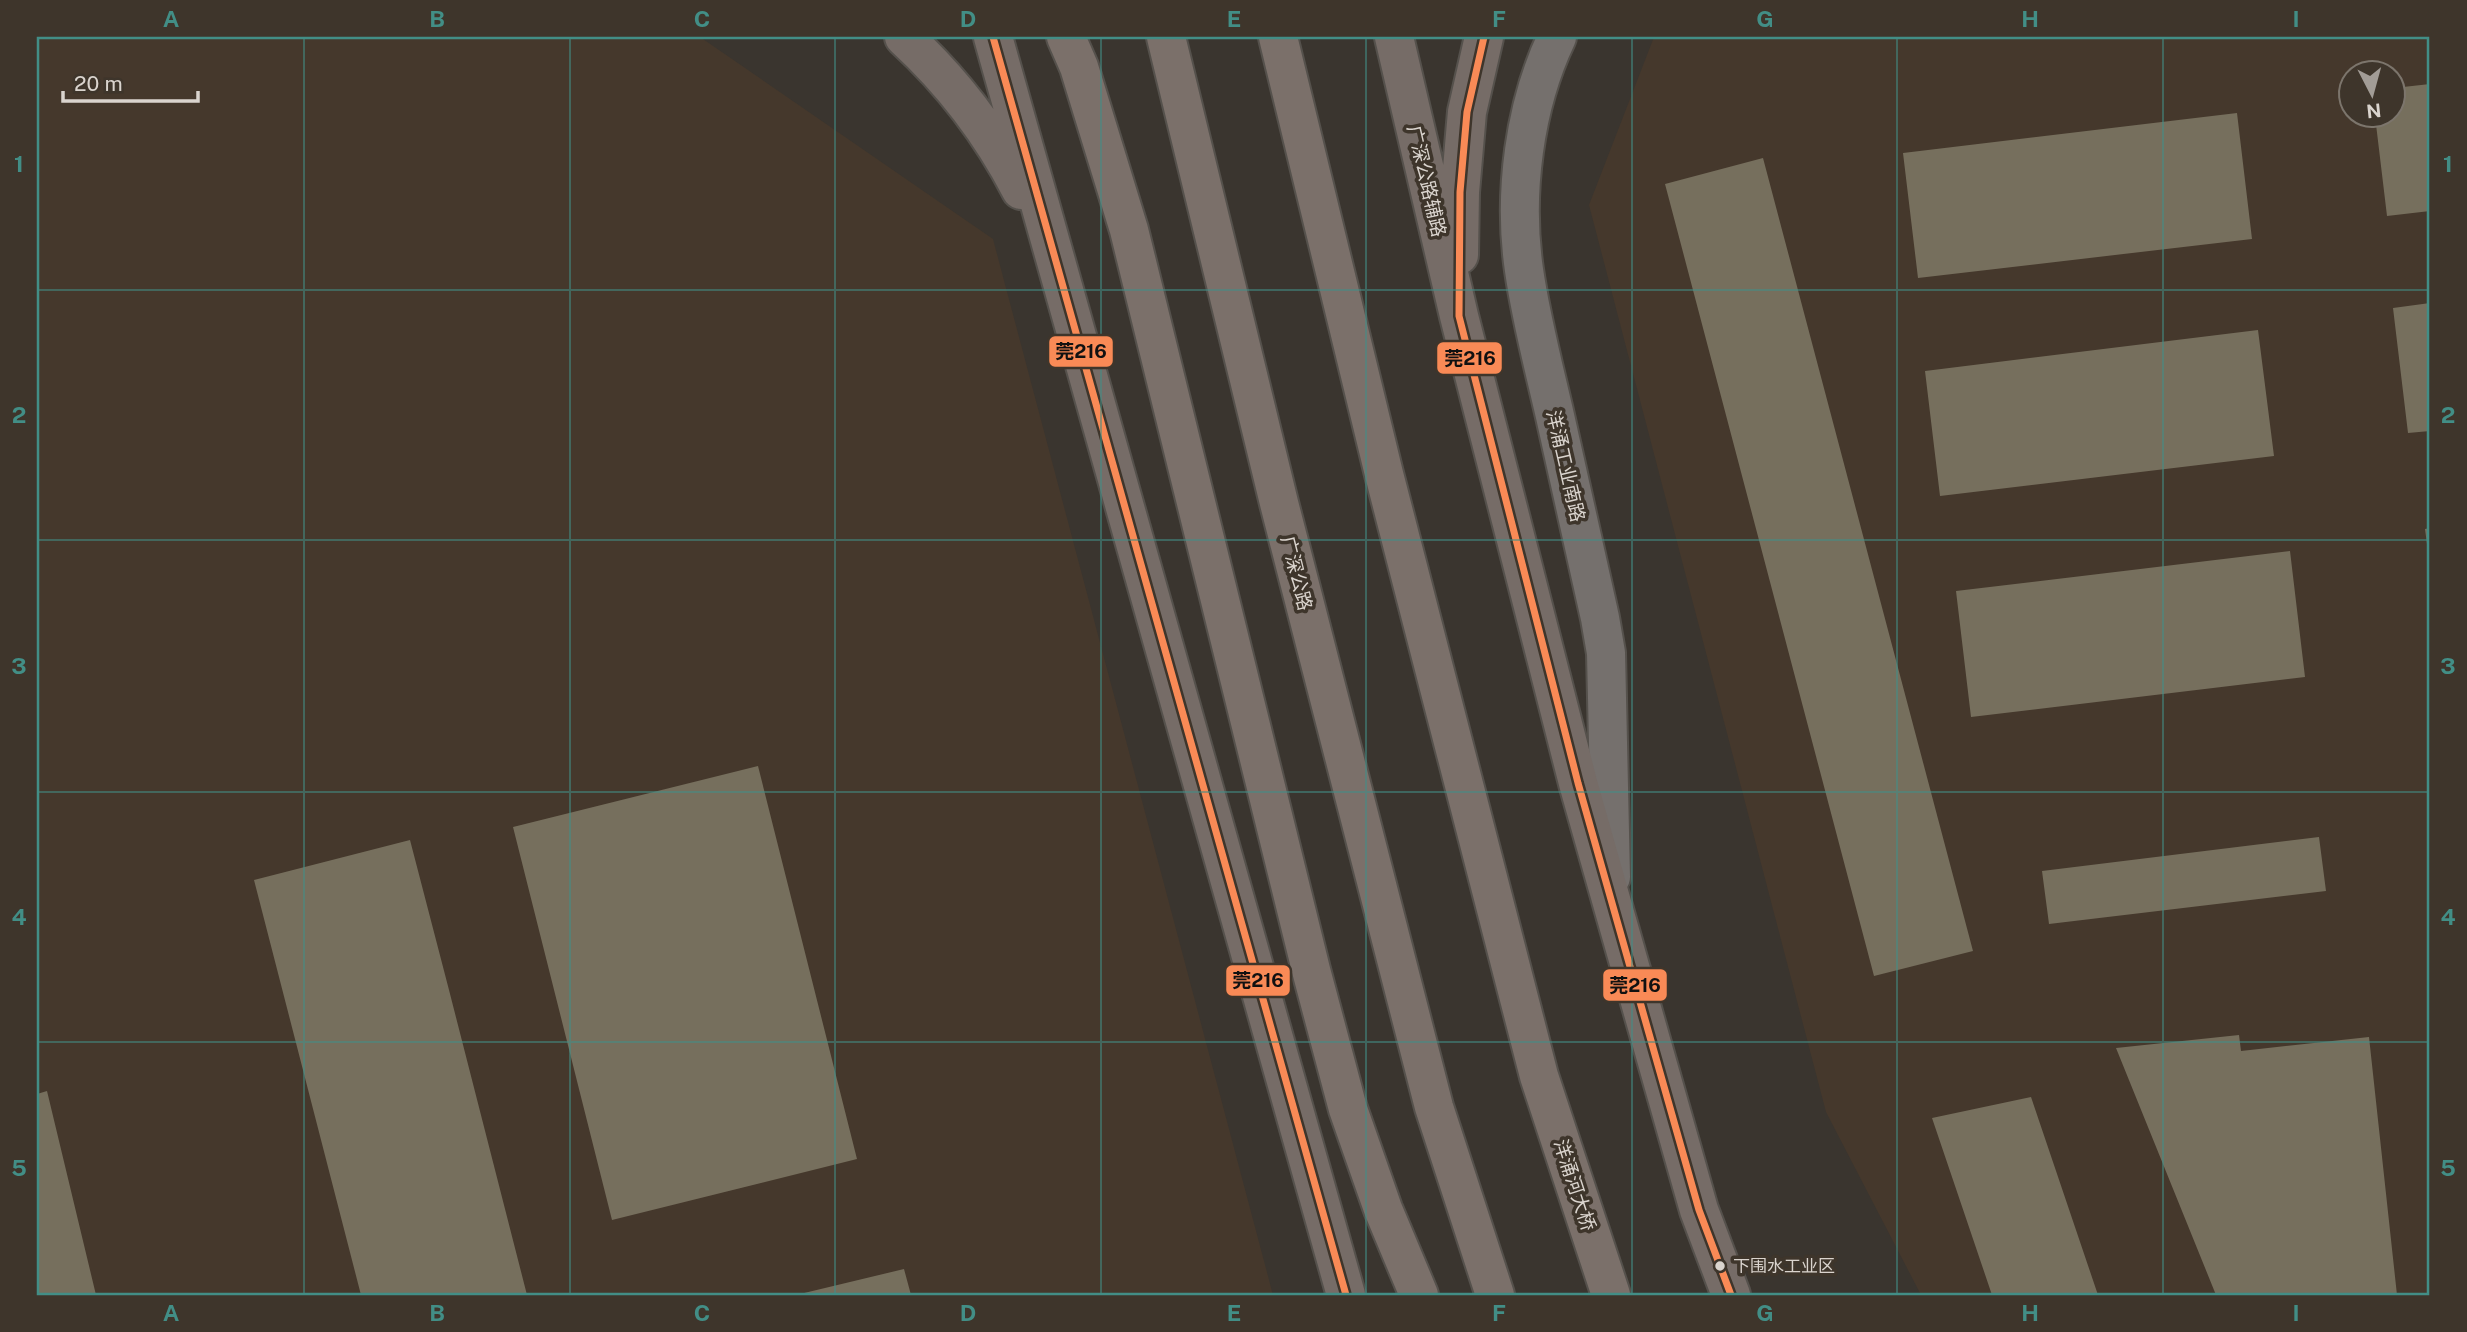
<svg xmlns="http://www.w3.org/2000/svg" width="2467" height="1332" font-family="'Public Sans','Noto Sans SC',sans-serif">
  <rect width="100%" height="100%" fill="#3a352f"/>
  <path fill="#45382c" fill-rule="evenodd" d="M 37,37 L 700,37 L 993,239 L 1273,1295 L 37,1295 Z
    M 1654,37 L 2430,37 L 2430,1295 L 1921,1295 L 1826,1112 L 1589,205 ZM 2352,74 L 2394,74 L 2394,116 L 2352,116 Z"/>
  <path fill="#766f5d" d="M 2430,84 L 2430,211 L 2387,216 L 2375,116 L 2394,116 L 2394,88 Z
    M 2237,113 L 2252,239 L 1918,278 L 1903,153 Z
    M 1763,158 L 1973,951 L 1874,976 L 1665,184 Z
    M 2430,303 L 2430,431 L 2408,433 L 2393,308 Z
    M 2258,330 L 2274,456 L 1940,496 L 1925,371 Z
    M 2430,528 L 2430,559 L 2429,559 L 2425,529 Z
    M 2290,551 L 2305,677 L 1971,717 L 1956,591 Z
    M 758,766 L 857,1159 L 612,1220 L 513,827 Z
    M 2319,837 L 2326,891 L 2049,924 L 2042,871 Z
    M 410,840 L 449,990 L 527,1295 L 361,1295 L 254,880 Z
    M 2239,1035 L 2241,1051 L 2369,1037 L 2397,1295 L 2216,1295 L 2116,1048 Z
    M 47,1091 L 96,1295 L 37,1295 L 37,1094 Z
    M 2031,1097 L 2098,1295 L 1992,1295 L 1932,1118 Z
    M 904,1269 L 911,1295 L 800,1295 L 800,1294 Z"/>
  <g fill="none" stroke-linecap="round" stroke-linejoin="round">
    <g stroke="#55514c" stroke-width="42">
      <path id="street" d="M 1557,37 C 1524,106 1513,194 1524,270 C 1531,319 1544,368 1555,416 C 1570,483 1585,551 1600,618 L 1606,653 L 1611,877"/>
    </g>
    <g stroke="#55514c" stroke-width="42">
      <path id="primary" d="M 904,37 C 952,81 991,132 1021,190
        M 993,37 L 1346,1295
        M 1394,37 L 1459,316 L 1578,783 L 1699,1210 L 1731,1295
        M 1459,255 L 1460,192 L 1467,112 L 1484,37"/>
    </g>
    <g stroke="#55514c" stroke-width="42">
      <path id="highway" d="M 1066,37 L 1079,67 L 1129,230 L 1311,970 L 1348,1109 L 1383,1209 L 1419,1295
        M 1166,37 L 1279,503 L 1434,1107 L 1495,1295
        M 1278,37 L 1384,474 L 1539,1076 L 1611,1295"/>
    </g>
    <use href="#street" stroke="#75706d" stroke-width="38"/>
    <use href="#primary" stroke="#766c67" stroke-width="38"/>
    <use href="#highway" stroke="#7b706a" stroke-width="38"/>
    <g stroke="#3e352b" stroke-width="12">
      <path id="bus-1" d="M 993,37 L 1346,1295
        M 1484,37 L 1467,112 L 1460,192 L 1459,316 L 1578,783 L 1699,1210 L 1731,1295"/>
    </g>
    <use href="#bus-1" stroke="#f98a56" stroke-width="7"/>
  </g>
  <path fill="none" stroke="#428e86" stroke-width="2" stroke-opacity="0.55" d="M 304,37 L 304,1295M 570,37 L 570,1295M 835,37 L 835,1295M 1101,37 L 1101,1295M 1366,37 L 1366,1295M 1632,37 L 1632,1295M 1897,37 L 1897,1295M 2163,37 L 2163,1295M 37,290 L 2430,290M 37,540 L 2430,540M 37,792 L 2430,792M 37,1042 L 2430,1042"/>
  <circle fill="#dad4ce" stroke="#3e352b" stroke-width="2.5" cx="1720" cy="1266" r="6"/>
  <g text-anchor="middle" dominant-baseline="central" stroke-width="7" stroke-linejoin="round" paint-order="stroke">
    <g font-size="17" fill="#dad4ce" stroke="#3e352b" text-anchor="start">
      <text x="1733" y="1266">下围水工业区</text>
    </g>
    <g font-size="19" fill="#dad4ce" stroke="#3e352b">
      <text transform="translate(1427 181) rotate(77)">广深公路辅路</text>
      <text transform="translate(1566 466) rotate(77)">洋涌工业南路</text>
      <text transform="translate(1297 573) rotate(76)">广深公路</text>
      <text transform="translate(1575 1185) rotate(72)">洋涌河大桥</text>
    </g>
  </g>
  <g stroke="#3e352b" stroke-width="2.5">
    <rect x="1048" y="335" width="66" height="33" rx="7" fill="#f98a56"/>
    <rect x="1436" y="341" width="67" height="34" rx="7" fill="#f98a56"/>
    <rect x="1225" y="964" width="66" height="33" rx="7" fill="#f98a56"/>
    <rect x="1602" y="968" width="66" height="34" rx="7" fill="#f98a56"/>
  </g>
  <g font-size="19" text-anchor="middle" font-weight="bold" fill="#111">
    <text x="1081" y="358">莞216</text>
    <text x="1470" y="365">莞216</text>
    <text x="1258" y="987">莞216</text>
    <text x="1635" y="992">莞216</text>
  </g>
  <rect width="2467" height="1332" fill="none" stroke="#3e352b" stroke-width="77"/>
  <g transform="translate(2372 94) rotate(174)"><circle r="33" fill="#3e352b" stroke="#7c756c" stroke-width="2"/>
  <path d="M0-5L12 26L0 18L-12 26Z" fill="#a29c96"/>
  <text y="-10" font-size="19" font-weight="bold" text-anchor="middle" fill="#dad4ce">N</text>
  </g>
  <path d="M63 91v10h135v-10" fill="none" stroke="#dad4ce" stroke-width="3.5"/>
  <text x="74" y="91" font-size="21" fill="#dad4ce" stroke="#3e352b" stroke-width="5" paint-order="stroke">20 m</text>
  <rect x="38" y="38" width="2390" height="1256" fill="none" stroke="#428e86" stroke-width="2.5"/>
  <g font-size="23" text-anchor="middle" font-weight="bold" fill="#428e86">
    <text x="171" y="27">A</text>
    <text x="437" y="27">B</text>
    <text x="702" y="27">C</text>
    <text x="968" y="27">D</text>
    <text x="1234" y="27">E</text>
    <text x="1499" y="27">F</text>
    <text x="1765" y="27">G</text>
    <text x="2030" y="27">H</text>
    <text x="2296" y="27">I</text>
    <text x="19" y="172">1</text>
    <text x="2448" y="172">1</text>
    <text x="19" y="423">2</text>
    <text x="2448" y="423">2</text>
    <text x="19" y="674">3</text>
    <text x="2448" y="674">3</text>
    <text x="19" y="925">4</text>
    <text x="2448" y="925">4</text>
    <text x="19" y="1176">5</text>
    <text x="2448" y="1176">5</text>
    <text x="171" y="1321">A</text>
    <text x="437" y="1321">B</text>
    <text x="702" y="1321">C</text>
    <text x="968" y="1321">D</text>
    <text x="1234" y="1321">E</text>
    <text x="1499" y="1321">F</text>
    <text x="1765" y="1321">G</text>
    <text x="2030" y="1321">H</text>
    <text x="2296" y="1321">I</text>
  </g>
</svg>
